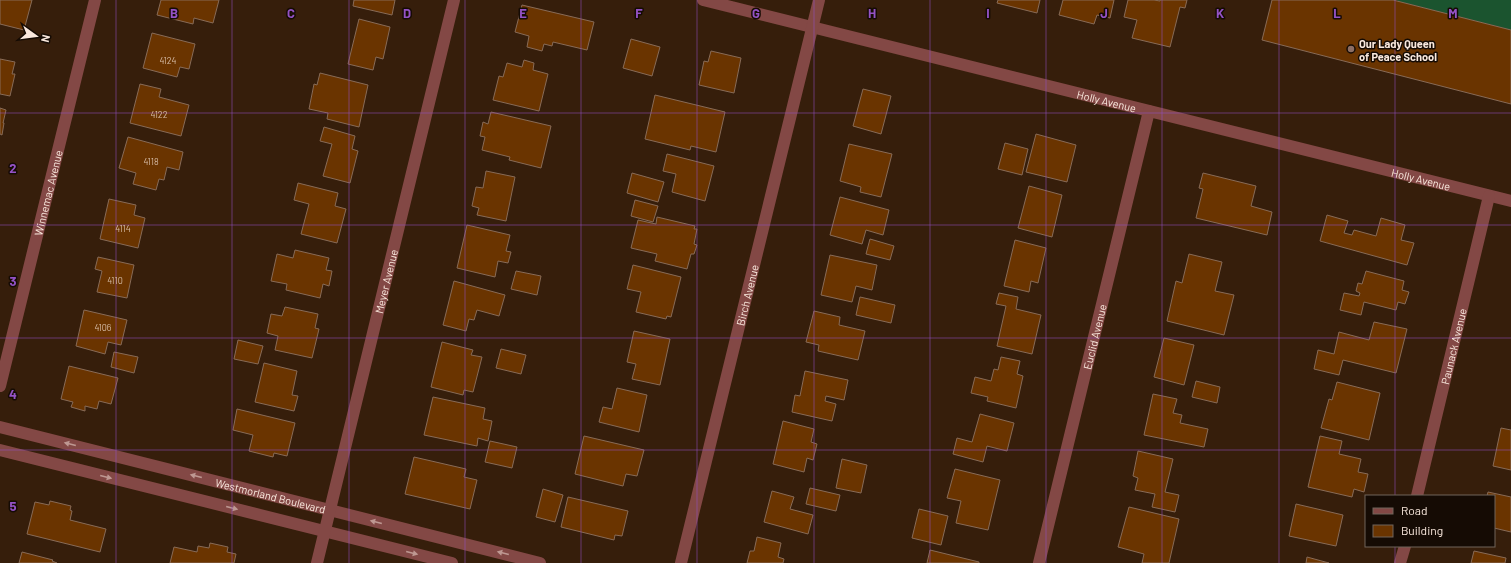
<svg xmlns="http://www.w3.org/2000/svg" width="1511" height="563" font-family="Barlow,sans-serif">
  <rect width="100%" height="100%" fill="#361e0b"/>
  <path fill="#1b542f" d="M 1398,0 L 1511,0 L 1511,30 L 1397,1 Z"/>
  <path fill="#6a3400" stroke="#886b57" d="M 0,0 L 32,0 L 24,30 L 0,24 Z
    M 161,0 L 219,0 L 213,23 L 194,18 L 193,24 L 157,15 Z
    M 354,0 L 395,0 L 392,15 L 353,6 Z
    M 998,0 L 1040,0 L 1037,13 L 997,3 Z
    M 1063,0 L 1114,0 L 1110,18 L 1097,15 L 1094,24 L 1059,15 Z
    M 1128,0 L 1154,0 L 1160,1 L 1160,0 L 1187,0 L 1185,8 L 1180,7 L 1170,47 L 1132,38 L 1137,20 L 1124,17 Z
    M 1272,0 L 1393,0 L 1511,30 L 1511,104 L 1262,40 Z
    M 522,5 L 594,22 L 587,50 L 553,42 L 552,46 L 544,44 L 542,51 L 527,47 L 529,36 L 515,32 Z
    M 359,19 L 390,27 L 383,59 L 376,57 L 373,70 L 348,64 Z
    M 152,33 L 195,44 L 189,69 L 180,67 L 177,77 L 143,68 Z
    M 631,39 L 660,47 L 652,76 L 623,68 Z
    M 711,51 L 741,58 L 734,93 L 699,85 L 704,61 L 708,62 Z
    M 0,59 L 15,62 L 12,74 L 15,74 L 10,96 L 0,94 Z
    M 524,60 L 534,63 L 533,70 L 548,74 L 539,111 L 493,100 L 499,76 L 503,77 L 507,63 L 522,67 Z
    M 320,73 L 368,85 L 359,127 L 327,119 L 328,113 L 309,109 L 314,84 L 317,85 Z
    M 140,84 L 161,89 L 159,97 L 189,105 L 181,136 L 130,123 Z
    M 863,89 L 891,96 L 881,134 L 853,126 Z
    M 655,95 L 725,112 L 716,152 L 691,146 L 690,150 L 645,139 Z
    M 0,108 L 6,110 L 3,123 L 4,123 L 2,135 L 0,134 Z
    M 491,112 L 551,126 L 541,168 L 509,160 L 510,157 L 482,150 L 485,137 L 480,136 L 483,122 L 488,124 Z
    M 324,127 L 355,136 L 352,149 L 358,151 L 350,183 L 323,176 L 332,144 L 320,141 Z
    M 1036,134 L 1076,145 L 1067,182 L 1026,172 Z
    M 128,137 L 183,152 L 179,170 L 167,167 L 164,180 L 159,179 L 156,190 L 133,184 L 136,173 L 119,168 Z
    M 1005,143 L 1028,149 L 1022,175 L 998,169 Z
    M 849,144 L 892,154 L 881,197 L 860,192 L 861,187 L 840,181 Z
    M 667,154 L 714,166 L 705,201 L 672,192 L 676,174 L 663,171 Z
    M 486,171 L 515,177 L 506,221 L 477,215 L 479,208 L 472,206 L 476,187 L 483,188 Z
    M 632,173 L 664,182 L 658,202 L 627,193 Z
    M 1203,173 L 1256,186 L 1251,206 L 1272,212 L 1267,235 L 1196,218 L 1203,189 L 1199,188 Z
    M 298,183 L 338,193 L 335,206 L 346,209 L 337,243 L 301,234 L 309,204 L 294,200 Z
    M 1029,186 L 1062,195 L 1052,237 L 1018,228 Z
    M 840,197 L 889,210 L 883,235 L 866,230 L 862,244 L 830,235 Z
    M 109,199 L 136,205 L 134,215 L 145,218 L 138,248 L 100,239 Z
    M 635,200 L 658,206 L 653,222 L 631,216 Z
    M 1327,215 L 1348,221 L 1344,233 L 1352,235 L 1354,230 L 1376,236 L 1381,218 L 1405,225 L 1401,240 L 1414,243 L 1407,265 L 1320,241 Z
    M 657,217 L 695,226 L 694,229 L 697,229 L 694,244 L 697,245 L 694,254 L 691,254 L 687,269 L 655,261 L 657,254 L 631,248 L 638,220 L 656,224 Z
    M 467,225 L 510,235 L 506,251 L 511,252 L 508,263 L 498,261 L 495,277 L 457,268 Z
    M 870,239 L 894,246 L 890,260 L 866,254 Z
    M 1015,240 L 1046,248 L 1038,283 L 1031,281 L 1029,292 L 1004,286 Z
    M 295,250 L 329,258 L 326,270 L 332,271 L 329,286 L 323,284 L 320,298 L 286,290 L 287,284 L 271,281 L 277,254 L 293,258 Z
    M 1189,254 L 1222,262 L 1215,291 L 1234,295 L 1224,335 L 1167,321 L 1176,281 L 1182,283 Z
    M 830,255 L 877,265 L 872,290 L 856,286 L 852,302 L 821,295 Z
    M 98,257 L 134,265 L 127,298 L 97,292 L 102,271 L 95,269 Z
    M 633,265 L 681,277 L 671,317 L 667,316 L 666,319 L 636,312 L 641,292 L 627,289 Z
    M 516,271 L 541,276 L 537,295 L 511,289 Z
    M 1366,271 L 1404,281 L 1402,290 L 1409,292 L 1405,304 L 1398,302 L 1396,310 L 1364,302 L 1361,315 L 1340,310 L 1344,293 L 1359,296 L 1360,293 L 1356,291 L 1358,283 L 1362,284 Z
    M 454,281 L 505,295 L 499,316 L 477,310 L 474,320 L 469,319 L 466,331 L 443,325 Z
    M 999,293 L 1018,297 L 1016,309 L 1041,315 L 1032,354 L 997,346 L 1006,306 L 996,304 Z
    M 860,297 L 895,305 L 891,323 L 856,315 Z
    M 285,307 L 318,314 L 315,328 L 319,329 L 312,358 L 275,350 L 278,336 L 267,333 L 271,314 L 282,316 Z
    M 84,310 L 127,320 L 121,345 L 108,342 L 105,354 L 76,346 Z
    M 814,311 L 840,317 L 839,325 L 865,331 L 858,360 L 818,351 L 819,345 L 806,342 Z
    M 1374,322 L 1407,329 L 1396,373 L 1343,360 L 1339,375 L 1314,369 L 1318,350 L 1334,354 L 1339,332 L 1369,340 Z
    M 634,331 L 670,339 L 660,385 L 632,379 L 636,364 L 627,362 Z
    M 1164,338 L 1194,345 L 1184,385 L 1154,377 Z
    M 238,340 L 263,346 L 258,364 L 234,359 Z
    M 442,342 L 473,350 L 471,355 L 482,357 L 473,392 L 464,390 L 463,395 L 431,387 Z
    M 501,349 L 526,355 L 521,374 L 496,368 Z
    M 114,352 L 138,357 L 134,373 L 111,367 Z
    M 1001,357 L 1020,361 L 1017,374 L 1023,376 L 1016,408 L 987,401 L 988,397 L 971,393 L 975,377 L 991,381 L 994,369 L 998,370 Z
    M 264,363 L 297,371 L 292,395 L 298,396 L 294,411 L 255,402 Z
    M 69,366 L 118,378 L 111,404 L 99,401 L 97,409 L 85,406 L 85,411 L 71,407 L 73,402 L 61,399 Z
    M 805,371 L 848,380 L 844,400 L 826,396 L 825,401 L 836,404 L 832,421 L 792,412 L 795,395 L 800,396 Z
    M 1196,381 L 1220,387 L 1217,403 L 1192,397 Z
    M 1337,382 L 1380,393 L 1369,440 L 1321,428 L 1329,399 L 1332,400 Z
    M 617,388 L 647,395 L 639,432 L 599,422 L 603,407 L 612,409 Z
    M 1153,394 L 1177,399 L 1173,413 L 1182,415 L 1180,423 L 1208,429 L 1204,447 L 1144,435 Z
    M 433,397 L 485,408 L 483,419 L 492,421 L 488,441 L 478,438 L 477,446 L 424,435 Z
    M 237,409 L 295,423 L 287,456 L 274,453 L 273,457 L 249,451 L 253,435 L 233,430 Z
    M 980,414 L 1014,423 L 1007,451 L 987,446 L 983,462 L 953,454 L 957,438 L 972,442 Z
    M 783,421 L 814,429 L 811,442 L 817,444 L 813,460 L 807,458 L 804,472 L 773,464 Z
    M 1501,428 L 1511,430 L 1511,470 L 1493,466 Z
    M 584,436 L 644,450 L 637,476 L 626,474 L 623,486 L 575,474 Z
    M 1320,436 L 1342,441 L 1339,454 L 1361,459 L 1358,472 L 1368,474 L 1364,492 L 1354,489 L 1352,497 L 1308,487 Z
    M 490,441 L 517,447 L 512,468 L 485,462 Z
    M 1138,451 L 1173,459 L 1165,492 L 1179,495 L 1175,512 L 1152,507 L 1155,494 L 1135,490 L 1138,478 L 1133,476 Z
    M 414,457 L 466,469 L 464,477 L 477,480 L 470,509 L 405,494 Z
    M 842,459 L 867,465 L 861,493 L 836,488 Z
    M 955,469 L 1000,480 L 988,530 L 956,523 L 961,501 L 947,498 Z
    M 810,488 L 840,495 L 836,511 L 806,504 Z
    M 543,489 L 563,495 L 555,522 L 536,517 Z
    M 772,491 L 794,497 L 790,509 L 813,515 L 808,534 L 764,522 Z
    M 1488,492 L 1511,497 L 1511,532 L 1494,528 L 1494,496 L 1487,496 Z
    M 568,497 L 628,511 L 622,536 L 615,535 L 614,540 L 561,527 Z
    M 50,501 L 71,506 L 70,510 L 72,511 L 70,520 L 106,529 L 100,552 L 27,534 L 35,502 L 49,505 Z
    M 1296,504 L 1343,515 L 1336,546 L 1289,536 Z
    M 1129,507 L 1179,519 L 1169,563 L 1142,563 L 1144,554 L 1118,547 Z
    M 919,509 L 948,516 L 941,545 L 912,538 Z
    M 757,537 L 781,543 L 778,557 L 784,559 L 783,563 L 747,563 L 750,551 L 754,551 Z
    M 210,543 L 228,547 L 227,552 L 236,554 L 234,563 L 170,563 L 174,547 L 197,552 L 198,546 L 209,548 Z
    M 930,550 L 979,562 L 979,563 L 927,563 Z
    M 1474,551 L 1506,558 L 1505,563 L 1471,563 Z
    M 22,552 L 53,560 L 52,561 L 57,563 L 19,563 Z
    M 1307,557 L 1329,563 L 1306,563 Z"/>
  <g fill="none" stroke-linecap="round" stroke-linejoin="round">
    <g stroke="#834845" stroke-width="12">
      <path id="s1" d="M 703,0 L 1511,201"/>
      <path id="s2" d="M 0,386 L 95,0"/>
      <path id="s3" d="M 0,427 L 540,563"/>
      <path d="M 0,450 L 452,563"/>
      <path id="s4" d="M 1417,496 L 1489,196"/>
      <path id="s5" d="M 317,563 L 454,0"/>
      <path id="s6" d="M 681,563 L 819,0"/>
      <path id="s7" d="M 1039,563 L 1149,111"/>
      <path d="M 1400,563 L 1405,546"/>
    </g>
  </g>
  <defs><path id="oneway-solid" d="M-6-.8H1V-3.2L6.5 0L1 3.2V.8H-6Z"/></defs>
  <g fill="#be9892">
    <use href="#oneway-solid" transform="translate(70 444) rotate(-166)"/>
    <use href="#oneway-solid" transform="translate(196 476) rotate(-166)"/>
    <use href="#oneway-solid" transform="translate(106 477) rotate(14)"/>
    <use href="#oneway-solid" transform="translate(232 508) rotate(14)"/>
    <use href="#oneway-solid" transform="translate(376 522) rotate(-166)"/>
    <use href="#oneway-solid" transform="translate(412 553) rotate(14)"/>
    <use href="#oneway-solid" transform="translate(503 553) rotate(-166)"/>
  </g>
  <path fill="none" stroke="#9452c5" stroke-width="1" stroke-opacity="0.55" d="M 116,0 L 116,563M 232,0 L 232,563M 349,0 L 349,563M 465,0 L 465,563M 581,0 L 581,563M 697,0 L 697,563M 814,0 L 814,563M 930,0 L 930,563M 1046,0 L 1046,563M 1162,0 L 1162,563M 1279,0 L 1279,563M 1395,0 L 1395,496M 0,113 L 1511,113M 0,225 L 1511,225M 0,338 L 1511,338M 0,450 L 1511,450M 1395,546 L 1395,563"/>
  <circle fill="#8d6e63" stroke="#150b04" stroke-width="1.5" cx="1351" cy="49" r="4"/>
  <g text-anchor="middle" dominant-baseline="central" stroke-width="3" stroke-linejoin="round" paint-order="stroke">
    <g font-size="9" fill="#d6bca6">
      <text x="168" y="60">4124</text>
      <text x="159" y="114">4122</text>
      <text x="151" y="161">4118</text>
      <text x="123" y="228">4114</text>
      <text x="115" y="280">4110</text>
      <text x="103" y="327">4106</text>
    </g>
    <g font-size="11" font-weight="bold" fill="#fae9de" stroke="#150b04" text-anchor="start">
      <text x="1359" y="43">Our Lady Queen<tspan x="1359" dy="13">of Peace School</tspan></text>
    </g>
    <g font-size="11" fill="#fae9de" stroke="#150b04">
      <text stroke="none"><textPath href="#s1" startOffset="416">Holly Avenue</textPath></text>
      <text stroke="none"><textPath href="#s1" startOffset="740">Holly Avenue</textPath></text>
      <text stroke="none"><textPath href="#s2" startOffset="199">Winnemac Avenue</textPath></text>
      <text stroke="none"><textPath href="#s5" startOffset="290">Meyer Avenue</textPath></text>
      <text stroke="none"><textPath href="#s6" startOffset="276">Birch Avenue</textPath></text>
      <text stroke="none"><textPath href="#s7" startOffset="233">Euclid Avenue</textPath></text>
      <text stroke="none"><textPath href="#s4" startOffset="154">Paunack Avenue</textPath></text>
      <text stroke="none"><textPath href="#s3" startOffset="279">Westmorland Boulevard</textPath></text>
    </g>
  </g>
  <g font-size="13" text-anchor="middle" font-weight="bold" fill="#9452c5" stroke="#150b04" stroke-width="3" stroke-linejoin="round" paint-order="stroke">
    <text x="174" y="18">B</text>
    <text x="291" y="18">C</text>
    <text x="407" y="18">D</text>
    <text x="523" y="18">E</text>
    <text x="639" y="18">F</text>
    <text x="756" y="18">G</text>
    <text x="872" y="18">H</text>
    <text x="988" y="18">I</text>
    <text x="1104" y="18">J</text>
    <text x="1220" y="18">K</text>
    <text x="1337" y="18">L</text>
    <text x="1453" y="18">M</text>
    <text x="13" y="173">2</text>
    <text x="13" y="286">3</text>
    <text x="13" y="399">4</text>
    <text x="13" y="511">5</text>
  </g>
  <rect x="1365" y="495" width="130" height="52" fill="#150b04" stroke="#71645b"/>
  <rect x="1373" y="508" width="20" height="6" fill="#834845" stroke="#71645b"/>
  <text x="1401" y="515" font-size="12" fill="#fae9de">Road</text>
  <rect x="1373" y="525" width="20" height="12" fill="#6a3400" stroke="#71645b"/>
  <text x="1401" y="535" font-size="12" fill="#fae9de">Building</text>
  <g transform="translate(36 36) rotate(104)" stroke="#150b04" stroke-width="3" paint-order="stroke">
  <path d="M0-3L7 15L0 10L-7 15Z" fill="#fae9de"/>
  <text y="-6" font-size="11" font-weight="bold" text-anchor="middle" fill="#fae9de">N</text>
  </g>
</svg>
